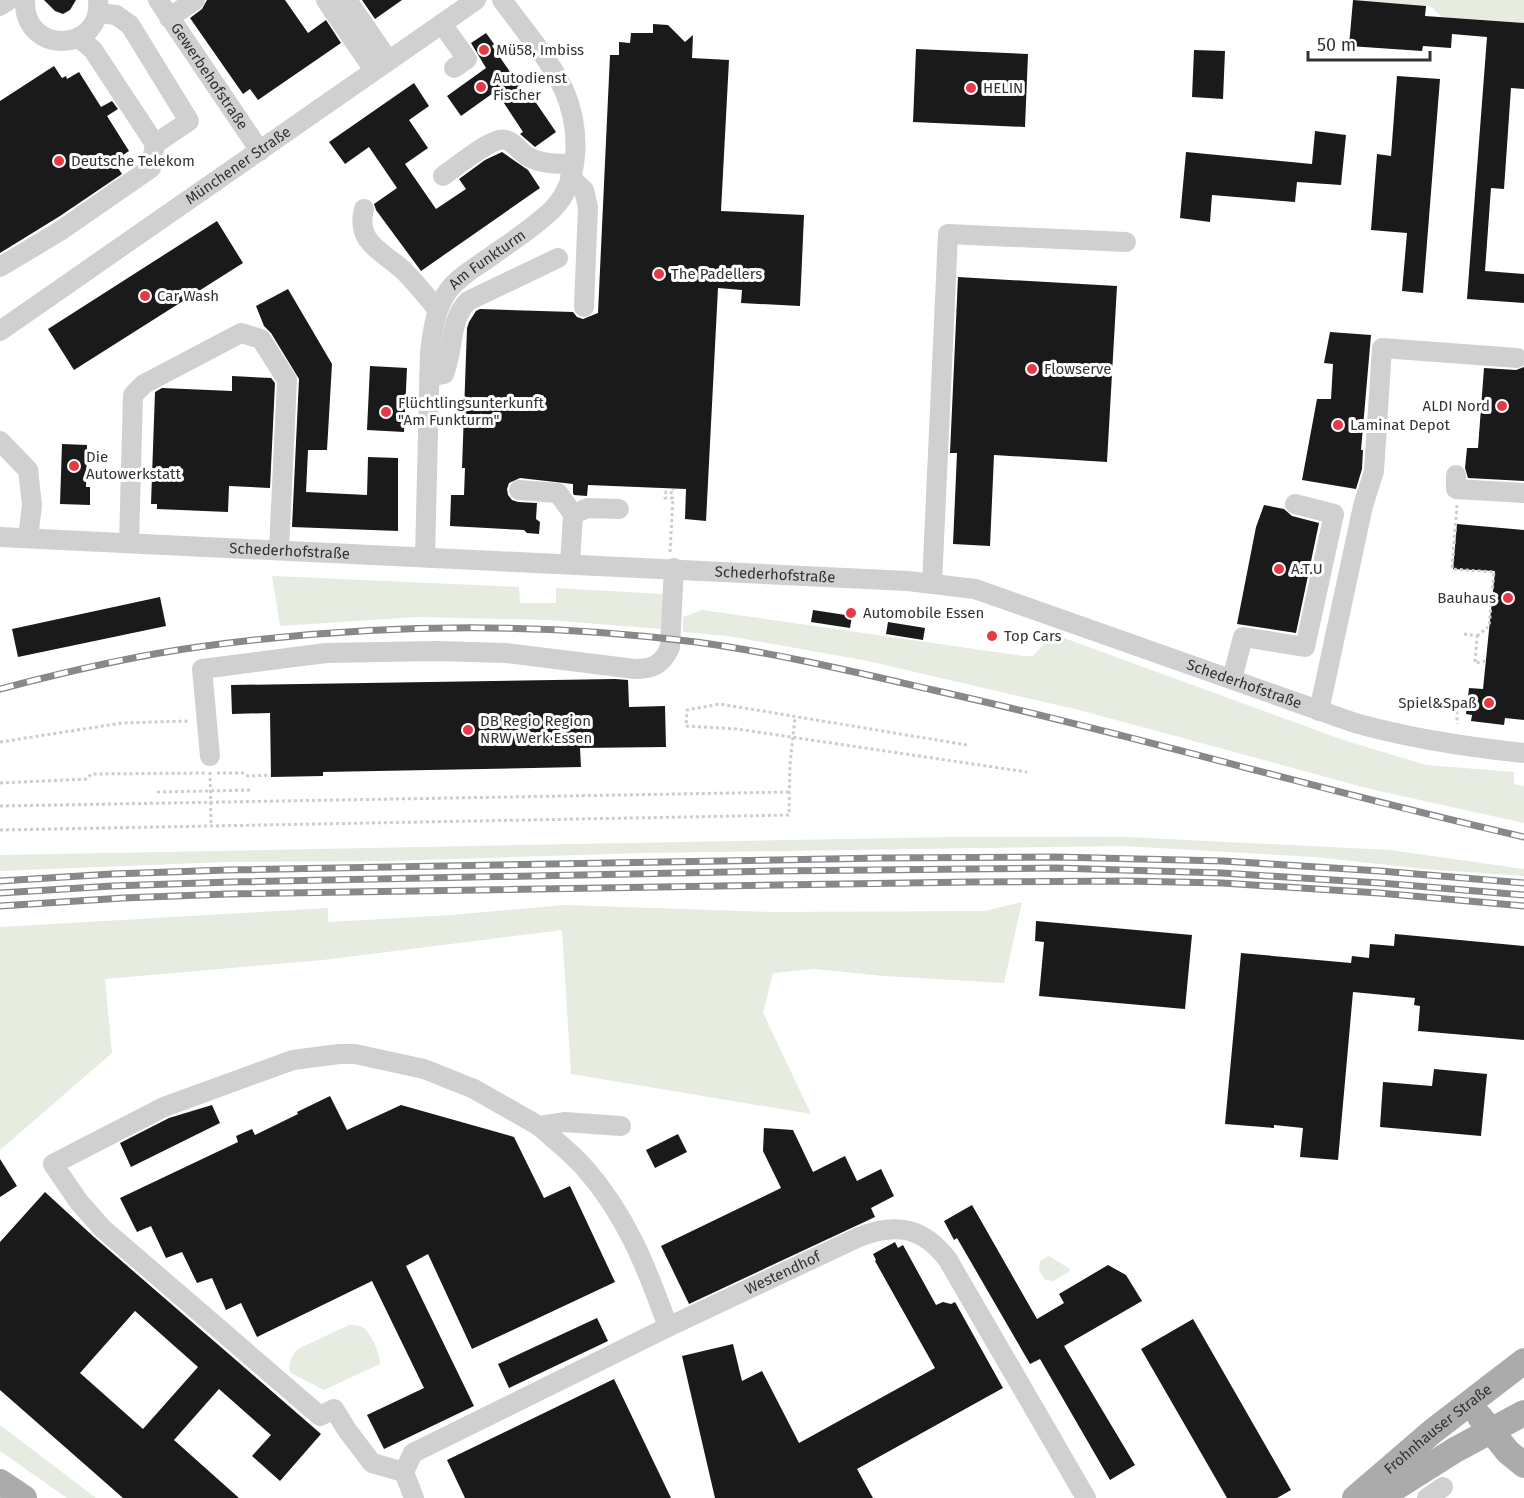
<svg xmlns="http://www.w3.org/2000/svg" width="1524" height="1498" font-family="'Fira Sans',sans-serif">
  <rect width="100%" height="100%" fill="#fff"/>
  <path fill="#e6ecdf" d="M 1353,0 L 1524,0 L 1524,23 L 1442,17 L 1430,6 Z
    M 272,576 L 519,587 L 520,603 L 556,603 L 556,588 L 663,594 L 661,629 L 548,620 L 417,617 L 280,626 Z
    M 702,610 L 1024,656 L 1033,656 L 1053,634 L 1343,740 L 1426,765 L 1514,772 L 1514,784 L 1524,786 L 1524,823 L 1370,789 L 1083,711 L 868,661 L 728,636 L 683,632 L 683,617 Z
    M 950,837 L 1128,837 L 1390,850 L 1524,869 L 1524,876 L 1424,869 L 1315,857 L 1123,846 L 642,853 L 388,861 L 224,862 L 0,871 L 0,855 Z
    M 1022,902 L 1004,983 L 884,976 L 815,969 L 773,973 L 763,1013 L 811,1114 L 571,1074 L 562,930 L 323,960 L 105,979 L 112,1053 L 0,1150 L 0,927 L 328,908 L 328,922 L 451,915 L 564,905 L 772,912 L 985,911 Z
    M 1049,1256 L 1070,1269 L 1069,1272 L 1053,1281 L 1045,1280 L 1039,1270 L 1040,1261 Z
    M 349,1325 C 354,1325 360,1325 364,1328 C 371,1334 381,1355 380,1364 L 324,1390 L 291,1373 L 289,1369 C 290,1360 292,1355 298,1349 Z
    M 0,1425 L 96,1498 L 67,1498 L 0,1451 Z"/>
  <path fill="#1a1a1a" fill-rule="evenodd" d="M 44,0 L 76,0 L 70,10 L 63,14 L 55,11 Z
    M 207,0 L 285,0 L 308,33 L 326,20 L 341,43 L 258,100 L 250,89 L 243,94 L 190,18 L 202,9 Z
    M 362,0 L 402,0 L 375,19 Z
    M 1353,0 L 1426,6 L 1425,16 L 1524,23 L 1524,89 L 1511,88 L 1504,189 L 1491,188 L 1485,271 L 1524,274 L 1524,303 L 1467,299 L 1487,37 L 1452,34 L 1451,48 L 1423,46 L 1422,51 L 1349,46 Z
    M 653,24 L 668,25 L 685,42 L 693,35 L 692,58 L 729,60 L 721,211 L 804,215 L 800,306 L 741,303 L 742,290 L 718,288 L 706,521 L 685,519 L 686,489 L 588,485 L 587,496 L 574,495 L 573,493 L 573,484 L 520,478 L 509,483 L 507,489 L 508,495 L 512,500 L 518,502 L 537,503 L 536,519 L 540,522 L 539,534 L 527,533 L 524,530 L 450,526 L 451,495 L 464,495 L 465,468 L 462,468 L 467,328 L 469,322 L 476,311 L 480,309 L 573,312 L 577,317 L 583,319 L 598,313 L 610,55 L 619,55 L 619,42 L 630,43 L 631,33 L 653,33 Z
    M 486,33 L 494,44 L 492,46 L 525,93 L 528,91 L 556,132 L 535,147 L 520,134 L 523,132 L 496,91 L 461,116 L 447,96 L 486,68 L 471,43 Z
    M 916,49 L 1028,54 L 1025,127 L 913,122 Z
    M 1194,50 L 1225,51 L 1223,99 L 1192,97 Z
    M 54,66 L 62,78 L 66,76 L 67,79 L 79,72 L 101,107 L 112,101 L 118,109 L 107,116 L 129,151 L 117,159 L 119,163 L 116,165 L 122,174 L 60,216 L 0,253 L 0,101 Z
    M 1397,76 L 1440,79 L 1423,293 L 1402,291 L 1407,233 L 1371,230 L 1377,154 L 1391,156 Z
    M 414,83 L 429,106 L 409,120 L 428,148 L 405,164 L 436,209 L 466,189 L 459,179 L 485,160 L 502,152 L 528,170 L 540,188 L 421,271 L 376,210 L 374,204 L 397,188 L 369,147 L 345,164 L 329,142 Z
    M 1315,131 L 1346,135 L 1341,185 L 1297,182 L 1295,202 L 1212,195 L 1210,222 L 1180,218 L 1186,152 L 1312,164 Z
    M 217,221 L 243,263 L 74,370 L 48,329 Z
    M 958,277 L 1117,286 L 1107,462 L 994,455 L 990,546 L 953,544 L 957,453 L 950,453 Z
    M 288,289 L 332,364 L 327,450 L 308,450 L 306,492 L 367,495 L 368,457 L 398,458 L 398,531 L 292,527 L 299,379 L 271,333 L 264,326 L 256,306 Z
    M 1330,332 L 1371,335 L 1361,450 L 1363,450 L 1362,469 L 1356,489 L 1302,480 L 1317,399 L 1331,399 L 1333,364 L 1324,363 Z
    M 370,366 L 407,368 L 404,432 L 367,430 Z
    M 1524,367 L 1524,481 L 1468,478 L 1465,468 L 1467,448 L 1478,448 L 1484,368 L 1516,370 Z
    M 232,376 L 271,378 L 275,383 L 270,488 L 229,486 L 228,512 L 157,509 L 157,504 L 151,504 L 155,392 L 162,388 L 232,391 Z
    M 62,444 L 87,445 L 86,487 L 90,487 L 90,505 L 60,504 Z
    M 1264,505 L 1284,509 L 1292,516 L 1319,523 L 1296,633 L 1237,624 L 1256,527 Z
    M 1457,524 L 1524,530 L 1524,720 L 1505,718 L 1504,725 L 1471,721 L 1472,715 L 1466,714 L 1469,688 L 1483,689 L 1495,571 L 1453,569 Z
    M 160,597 L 166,626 L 18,657 L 12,629 Z
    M 813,610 L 852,616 L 850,628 L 811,622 Z
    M 888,622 L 925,628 L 923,640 L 886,634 Z
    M 615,679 L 628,680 L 629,707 L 665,706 L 666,747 L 580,748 L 581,767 L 323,772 L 323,776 L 271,777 L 270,713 L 232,714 L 231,685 Z
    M 1036,921 L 1192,935 L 1185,1009 L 1039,996 L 1044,942 L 1035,941 Z
    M 1395,934 L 1524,946 L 1524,1040 L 1418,1031 L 1420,1006 L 1414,1005 L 1415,998 L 1353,992 L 1338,1160 L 1300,1157 L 1303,1128 L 1274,1125 L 1274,1128 L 1225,1124 L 1241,953 L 1351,963 L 1352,956 L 1369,958 L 1370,944 L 1394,946 Z
    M 1434,1069 L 1487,1074 L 1481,1136 L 1380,1127 L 1383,1082 L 1432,1086 Z
    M 330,1096 L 347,1130 L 401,1105 L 514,1137 L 544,1198 L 570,1186 L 615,1282 L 472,1349 L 428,1254 L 406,1266 L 474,1406 L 384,1449 L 367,1415 L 424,1388 L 372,1281 L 257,1337 L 241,1303 L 226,1310 L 212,1278 L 197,1283 L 182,1252 L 166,1258 L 151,1226 L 137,1232 L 120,1198 L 238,1142 L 236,1136 L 252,1129 L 255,1135 L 298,1114 L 297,1112 Z
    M 212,1105 L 220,1123 L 131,1167 L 120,1143 L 169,1118 Z
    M 764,1128 L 793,1130 L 813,1172 L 845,1156 L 857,1181 L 881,1169 L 894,1196 L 871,1208 L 875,1217 L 689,1304 L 661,1246 L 781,1188 L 763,1151 Z
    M 678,1134 L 687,1152 L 655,1168 L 646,1150 Z
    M 0,1159 L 17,1186 L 0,1197 Z
    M 45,1192 L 94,1237 L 321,1434 L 280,1481 L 252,1456 L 271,1435 L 219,1389 L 174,1440 L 239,1498 L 123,1498 L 0,1390 L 0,1242 ZM 135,1311 L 198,1367 L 143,1429 L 80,1373 Z
    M 972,1205 L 1037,1319 L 1064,1303 L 1059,1294 L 1108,1265 L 1126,1275 L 1142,1301 L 1064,1346 L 1135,1465 L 1110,1480 L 1040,1359 L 1030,1364 L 957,1238 L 954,1240 L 944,1221 Z
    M 895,1242 L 898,1248 L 903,1245 L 936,1305 L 943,1302 L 951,1304 L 955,1302 L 1003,1388 L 857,1469 L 873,1498 L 715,1498 L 682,1356 L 733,1344 L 742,1381 L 762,1371 L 799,1443 L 935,1368 L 875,1261 L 876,1260 L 873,1254 Z
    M 597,1318 L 608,1341 L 509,1388 L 498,1364 Z
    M 1193,1319 L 1291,1490 L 1277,1498 L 1227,1498 L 1141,1349 Z
    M 614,1379 L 671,1498 L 465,1498 L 447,1460 Z"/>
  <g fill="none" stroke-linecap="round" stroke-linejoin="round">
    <path stroke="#cdcdcd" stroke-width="3" stroke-dasharray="3 3" stroke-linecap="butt" d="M 1457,505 L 1452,569 L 1494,572 L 1489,627
      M 670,552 L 673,498 L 665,498 L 666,492 L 673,493 L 673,489
      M 1464,634 L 1477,636 L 1475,663 L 1486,661
      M 1477,636 L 1488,627
      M 1447,706 L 1457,710 L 1457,724
      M 0,742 L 122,723 L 189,721
      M 967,745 L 720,704 L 687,710 L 686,726 L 737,729 L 1027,772
      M 210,772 L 211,825
      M 217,773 L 243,773 L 248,776 L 271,775
      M 0,783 L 87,779 L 91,774 L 205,773
      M 157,792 L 253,790
      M 0,806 L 789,792
      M 0,830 L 789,815 L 790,764 L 795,718"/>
    <g stroke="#d0d0d0" stroke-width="20">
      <path d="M 25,0 C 23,57 104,52 98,0"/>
      <path id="s1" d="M 158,0 L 260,151"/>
      <path d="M 326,0 L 374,70"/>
      <path d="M 347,0 L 388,60"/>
      <path d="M 0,6 L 9,0"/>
      <path d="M 169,18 L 195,0"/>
      <path d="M 442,24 L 467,59 L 454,68"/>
      <path d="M 79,38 L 93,50 L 155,144 L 189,121 L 130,25 L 116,15 L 98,13"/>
      <path d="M 443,176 C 456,167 485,143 499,140 C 511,137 518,150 527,156 C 540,164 558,164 573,164"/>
      <path d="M 570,177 L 584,190 L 588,207 L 584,307"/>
      <path d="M 364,209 C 355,243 384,252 404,271 C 416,283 427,297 438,310"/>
      <path d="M 0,267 L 60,231 L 151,168 L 155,144"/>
      <path id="s2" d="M 0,331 L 476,0"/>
      <path d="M 429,377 L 444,374 C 454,349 449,320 468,301 L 558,258"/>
      <path d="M 0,441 L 28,470 L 32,505 L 28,538"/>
      <path d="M 1456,475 L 1456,489 L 1524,493"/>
      <path d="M 519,490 L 558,493 L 573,514"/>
      <path id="s3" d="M 0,537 L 908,581 L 975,589 L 1355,723 C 1412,739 1466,747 1524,753"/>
      <path d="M 129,543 L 133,395 L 144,384 L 241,333 L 261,339 L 287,380 L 279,550"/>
      <path id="s4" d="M 425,557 L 430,352 C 433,330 435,309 448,291 C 458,277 476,267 490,257 C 511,242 533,228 552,210 C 582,180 580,127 564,90 C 549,58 523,29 502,0"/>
      <path d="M 570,564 L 573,514 L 588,508 L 619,509"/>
      <path d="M 932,584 L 948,234 L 1126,242"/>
      <path d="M 1232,679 L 1243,637 L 1305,647 L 1334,514 L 1295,504"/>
      <path d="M 1319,711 L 1363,506 L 1374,471 L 1382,348 L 1517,358"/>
      <path d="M 210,756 L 202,669 L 326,653 L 436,651 L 506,653 L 635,669 C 653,669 663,664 670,647 L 674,568"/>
      <path d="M 539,1126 C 554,1139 570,1152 583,1166 C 626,1214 647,1268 668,1327"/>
      <path d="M 404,1472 L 372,1463 L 347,1430 L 334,1409 L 320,1416 L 102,1228 L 79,1202 L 53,1164 L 164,1107 L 293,1060 L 339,1054 L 355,1054 L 424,1069 L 474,1089 L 539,1126 L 564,1122 L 621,1126"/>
      <path id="s5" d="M 414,1498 L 404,1472 L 413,1453 L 668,1327 L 859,1237 C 897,1222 924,1228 948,1260 L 1086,1498"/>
      <path d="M 1427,1498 L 1443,1487"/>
    </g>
    <g stroke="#ababab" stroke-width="26">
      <path d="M 1480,1417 L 1508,1452 L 1524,1465"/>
      <path d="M 0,1482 L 24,1498"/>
      <path id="s6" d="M 1355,1498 L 1433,1431 L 1524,1361"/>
      <path d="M 1379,1498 L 1455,1450 L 1524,1413"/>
    </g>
    <g stroke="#888" stroke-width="7">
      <path id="rail" d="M 0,689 C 65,672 132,656 198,647 C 364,624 531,621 696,642 C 776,653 855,672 933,690 C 1131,734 1326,792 1524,837
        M 0,881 L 112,874 L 227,870 L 881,858 L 1056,857 L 1223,861 L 1380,871 L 1524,883
        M 0,893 L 112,886 L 230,882 L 774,871 L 1056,868 L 1222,873 L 1380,883 L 1524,895
        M 0,906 L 123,898 L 227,894 L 970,882 L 1126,881 L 1222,883 L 1379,893 L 1524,906"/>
    </g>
    <use href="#rail" stroke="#fff" stroke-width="4.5" stroke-dasharray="14" stroke-linecap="butt"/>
  </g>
  <g fill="#e63946" stroke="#fff" stroke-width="2">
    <circle cx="484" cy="50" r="6"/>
    <circle cx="481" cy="87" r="6"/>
    <circle cx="971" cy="88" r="6"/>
    <circle cx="59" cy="161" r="6"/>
    <circle cx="659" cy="274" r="6"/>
    <circle cx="145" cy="296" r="6"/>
    <circle cx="1032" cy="369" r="6"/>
    <circle cx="1502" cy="406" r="6"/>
    <circle cx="386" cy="412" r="6"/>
    <circle cx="1338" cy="425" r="6"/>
    <circle cx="74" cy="466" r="6"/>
    <circle cx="1279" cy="569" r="6"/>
    <circle cx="1508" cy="598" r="6"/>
    <circle cx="851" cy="613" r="6"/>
    <circle cx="992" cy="636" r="6"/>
    <circle cx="1489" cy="703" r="6"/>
    <circle cx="468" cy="730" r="6"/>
  </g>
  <g text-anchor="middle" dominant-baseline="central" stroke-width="6" stroke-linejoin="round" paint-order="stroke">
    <g font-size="15" fill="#333" stroke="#fff" text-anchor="start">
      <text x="496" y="50">Mü58, Imbiss</text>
      <text x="493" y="78">Autodienst<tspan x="493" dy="17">Fischer</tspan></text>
      <text x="983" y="88">HELIN</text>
      <text x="71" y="161">Deutsche Telekom</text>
      <text x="671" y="274">The Padellers</text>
      <text x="157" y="296">Car Wash</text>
      <text x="1044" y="369">Flowserve</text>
      <text x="398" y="403">Flüchtlingsunterkunft<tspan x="398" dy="17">"Am Funkturm"</tspan></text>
      <text x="1490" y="406" text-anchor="end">ALDI Nord</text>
      <text x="1350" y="425">Laminat Depot</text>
      <text x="86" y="457">Die<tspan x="86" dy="17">Autowerkstatt</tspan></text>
      <text x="1291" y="569">A.T.U</text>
      <text x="1496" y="598" text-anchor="end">Bauhaus</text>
      <text x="863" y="613">Automobile Essen</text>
      <text x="1004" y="636">Top Cars</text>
      <text x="1477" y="703" text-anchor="end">Spiel&amp;Spaß</text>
      <text x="480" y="721">DB Regio Region<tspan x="480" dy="17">NRW Werk Essen</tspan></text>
    </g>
    <g font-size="15" fill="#333" stroke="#fff">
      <text stroke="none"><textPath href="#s1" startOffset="92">Gewerbehofstraße</textPath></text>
      <text stroke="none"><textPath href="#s2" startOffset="290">Münchener Straße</textPath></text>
      <text stroke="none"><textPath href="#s4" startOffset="320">Am Funkturm</textPath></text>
      <text stroke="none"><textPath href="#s3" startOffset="290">Schederhofstraße</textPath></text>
      <text stroke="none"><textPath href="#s3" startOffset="776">Schederhofstraße</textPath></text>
      <text stroke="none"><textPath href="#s3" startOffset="1262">Schederhofstraße</textPath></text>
      <text stroke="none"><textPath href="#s5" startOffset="460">Westendhof</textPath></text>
      <text stroke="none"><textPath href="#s6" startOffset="108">Frohnhauser Straße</textPath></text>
    </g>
  </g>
  <path d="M1308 51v9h122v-9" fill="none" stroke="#333333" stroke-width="3"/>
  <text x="1317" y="51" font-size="18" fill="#333333" stroke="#ffffff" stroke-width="4.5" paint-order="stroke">50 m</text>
</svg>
